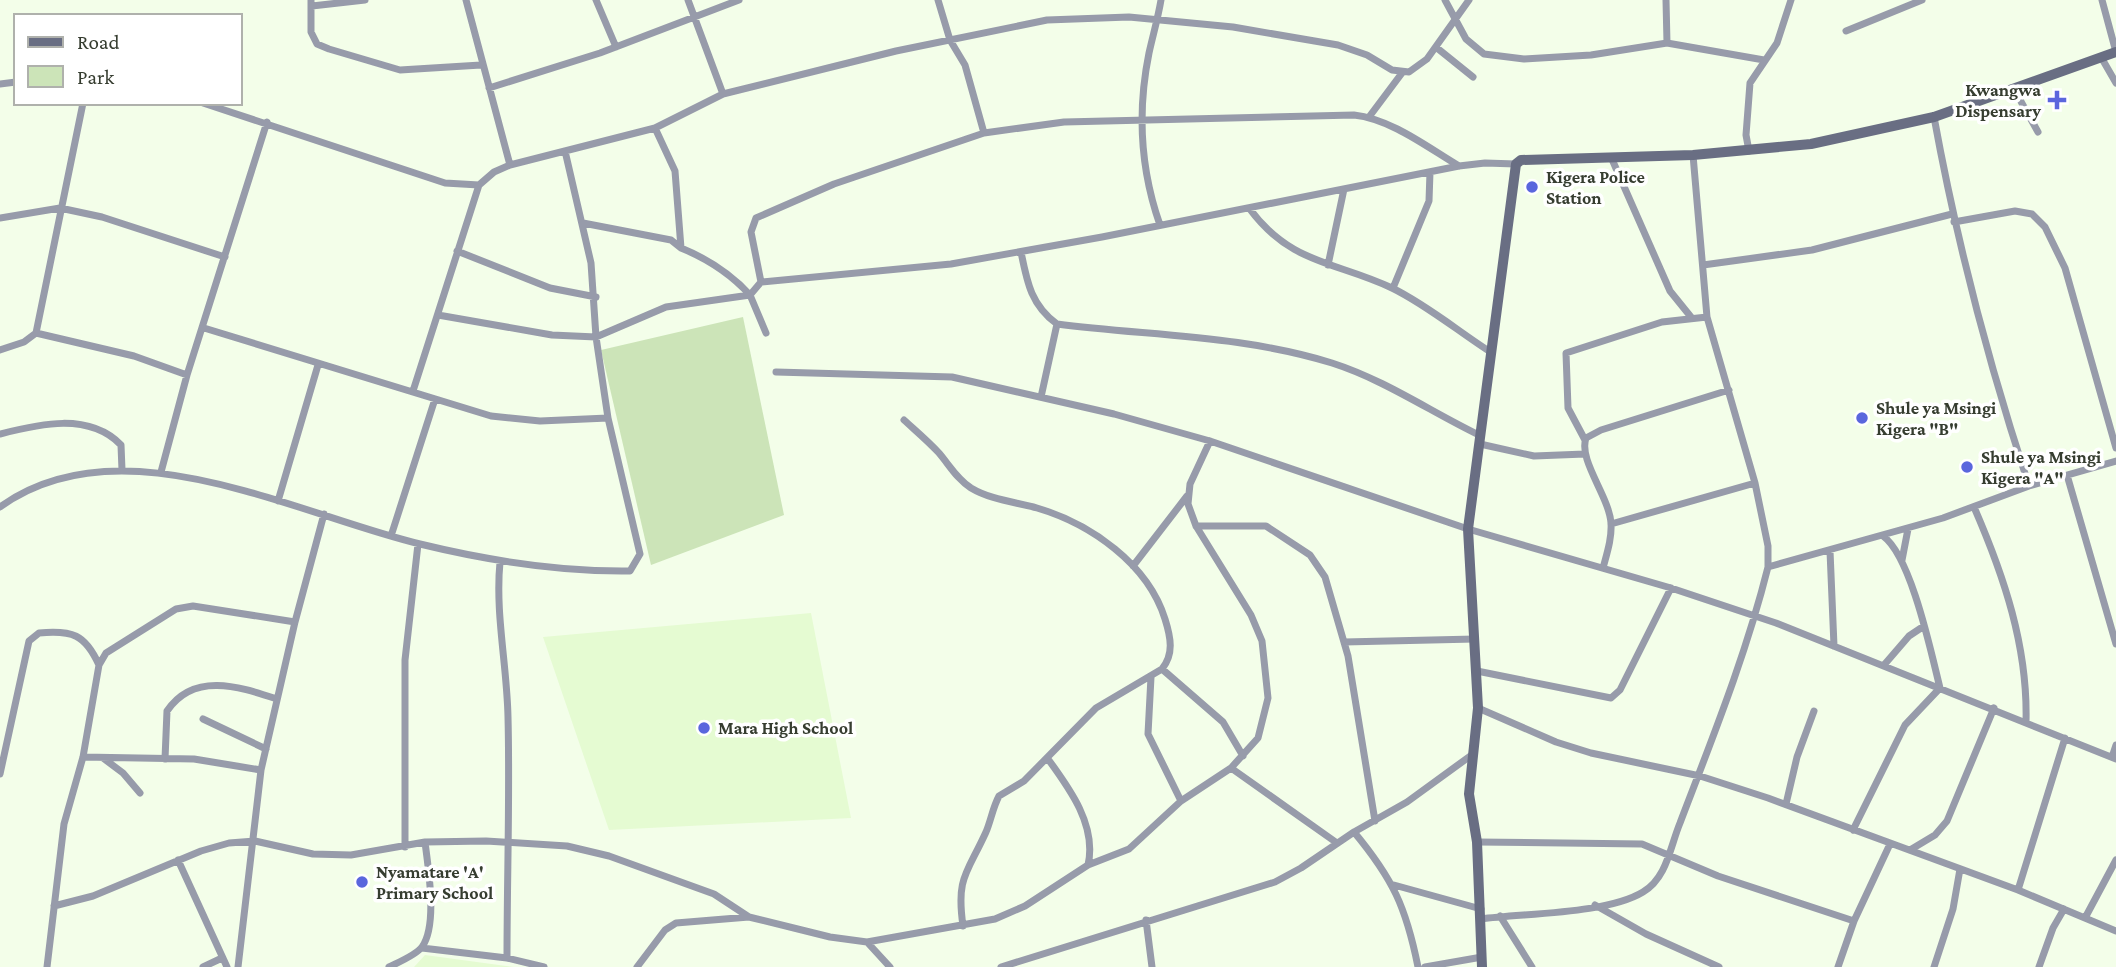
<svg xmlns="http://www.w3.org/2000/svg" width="2116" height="967" font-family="'Crimson Pro',serif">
  <rect width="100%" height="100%" fill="#f3fee9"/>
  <path fill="#e5fbd2" d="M 811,613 L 851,818 L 609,830 L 543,637 Z
    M 425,955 L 514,967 L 414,967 Z"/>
  <path fill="#cce4b8" d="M 743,317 L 784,515 L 651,565 L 601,350 Z"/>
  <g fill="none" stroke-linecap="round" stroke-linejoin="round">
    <path stroke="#979baa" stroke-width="7" d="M 311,0 L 311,32 L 317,44 L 329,49 L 400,70 L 481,65
      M 466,0 L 510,165
      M 596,0 L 616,47
      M 688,0 L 723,94
      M 938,0 L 950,40 L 965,65 L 984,133
      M 1445,0 L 1466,39 L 1484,54 L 1524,59 L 1591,55 L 1667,43 L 1764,60
      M 1666,0 L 1667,43
      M 2102,0 L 2116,52
      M 312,6 L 365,0
      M 1846,31 L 1922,0
      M 1437,48 L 1473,77
      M 2101,57 L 2116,83
      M 0,84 L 16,82
      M 489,88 L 600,53 L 739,0
      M 2014,89 L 2038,132
      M 203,103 L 445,183 L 479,185
      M 1369,117 L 1402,73
      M 1934,117 C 1957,243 1989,365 2029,486
      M 655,128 L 675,171 L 681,248 C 708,259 730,273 750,295 L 761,282 L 951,264 L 1102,237 L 1459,166 L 1485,163 L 1516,164
      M 1749,151 L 1746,135 L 1750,83 L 1777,43 L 1791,0
      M 1693,155 L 1707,317 L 1755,483 L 1768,546 L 1768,567
      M 1611,157 L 1670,291 L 1691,317
      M 1249,208 C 1291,265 1335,261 1392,288 C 1427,305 1459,332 1492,353
      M 0,218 L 60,208 L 102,217 L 225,257
      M 1954,222 L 2015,211 L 2032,214 L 2045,227 L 2065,268 L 2116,448
      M 583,223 L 671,240 L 681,248
      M 1160,225 C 1140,168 1137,112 1149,53 C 1153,35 1158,18 1161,0
      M 457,251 L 550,288 L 596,297
      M 1021,252 C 1027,282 1031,305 1057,324 C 1150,336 1242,335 1332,363 C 1385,380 1431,412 1481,436
      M 1328,265 L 1344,189
      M 1703,265 L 1812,250 L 1952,214
      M 761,282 L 751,232 L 756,218 L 834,184 L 984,133 L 1064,122 L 1354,115 C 1391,119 1427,147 1459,166
      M 1393,288 L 1429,201 L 1430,172
      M 438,315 L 552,335 L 596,337 L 666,307 L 750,295 L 766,333
      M 204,328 L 491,416 L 540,421 L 608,418
      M 36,333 L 134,356 L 187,375
      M 0,350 L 24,342 L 36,333 L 83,103
      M 776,372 L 952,377 L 1114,414 L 1210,441 L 1468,529 L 1671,588 L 1776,623 L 2116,759
      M 413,391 L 479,185 L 494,172 L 510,165 L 655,128 L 723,94 L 896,51 L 1047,20 L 1129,17 L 1233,27 L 1338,45 L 1367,55 L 1392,70 L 1409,72 L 1427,59 L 1469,0
      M 1041,397 L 1057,324
      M 904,420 C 916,431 928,441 939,453 C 950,466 957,479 971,488 C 991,500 1016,502 1037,508 C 1091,524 1148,564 1165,619 C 1171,638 1174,654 1162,669 L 1096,708 L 1024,781 L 999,796 C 993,807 991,820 986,832 C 967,874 956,877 963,926
      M 0,434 C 39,424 89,412 121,445 L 122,470
      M 1585,440 L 1568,408 L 1566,353 L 1662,322 L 1707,317
      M 1480,444 L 1534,456 L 1585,454
      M 161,472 L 187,375 L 267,122
      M 2067,475 L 2116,644
      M 278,501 L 318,365
      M 0,507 C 120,420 295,514 420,544 C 490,561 558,572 630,571 L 640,554 L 608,418 L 596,337 L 591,263 L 565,151
      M 1974,507 C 2004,576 2028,647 2026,722
      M 1611,524 L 1755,483
      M 1196,526 L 1266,526 L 1310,555 L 1325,577 L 1348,656 L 1375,821
      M 391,536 L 435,399
      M 1830,551 L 1834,646
      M 1902,560 L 1908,529
      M 500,562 C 495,613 507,665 508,717 C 510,797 507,877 507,958
      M 1133,566 L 1187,496
      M 1603,568 C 1607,553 1612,538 1611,523 C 1609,496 1578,460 1586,438 L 1601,430 L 1729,390
      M 1344,642 L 1475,639
      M 1884,665 L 1909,636 L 1924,626
      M 1162,669 L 1223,722 L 1243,756
      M 1477,671 L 1611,698 L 1620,690 L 1671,588
      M 1151,677 L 1148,734 L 1181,801
      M 1478,708 L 1556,742 L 1591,753 L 1700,776 L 1768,798 L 2018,890 L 2116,931
      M 203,719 L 266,749
      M 83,757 L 194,759 L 261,770
      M 2112,757 L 2116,745
      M 103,758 L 123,773 L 140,793
      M 165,759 L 167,711 C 194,671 240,687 277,699
      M 1048,759 C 1070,789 1097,826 1088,865
      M 1231,768 L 1337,843
      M 0,774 L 29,641 L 39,633 C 72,630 85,634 99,665
      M 1786,804 L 1797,757 L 1814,711
      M 1853,830 L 1905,725 L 1940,688 C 1931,652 1911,556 1883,536
      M 1354,832 C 1393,879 1406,907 1418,967
      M 1477,842 L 1642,844 L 1718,876 L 1854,921
      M 405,847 L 405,660 L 418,544
      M 1910,850 L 1935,835 L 1947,821 L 1994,708
      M 178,860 L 227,967
      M 1394,885 L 1481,909
      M 2018,890 L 2065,738
      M 1595,905 L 1646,934 L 1719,967
      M 54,906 L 93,896 L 201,851 L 229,843 L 255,841 L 313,854 L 351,855 L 425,842 L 486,841 L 567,846 L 609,856 L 714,894 L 749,917
      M 1500,916 L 1532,967
      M 2085,918 L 2116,860
      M 1481,919 C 1525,913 1607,914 1643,892 C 1667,878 1670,847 1680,823 C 1712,739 1746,655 1768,567 L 1943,518 L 2029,486 L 2116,461
      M 1146,920 L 1152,967
      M 867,942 L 995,919 L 1025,906 L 1088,865 L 1129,849 L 1181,801 L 1231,768 L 1258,738 L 1268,698 L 1262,641 L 1251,615 L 1196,526 L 1188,504 L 1190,484 L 1210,441
      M 422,948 L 507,958 L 544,967
      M 47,967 L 64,824 L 83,757 L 99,665 L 106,653 L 176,609 L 193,606 L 295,622
      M 203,967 L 222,958
      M 238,967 L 261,770 L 295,622 L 324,514
      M 389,967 C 399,962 416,955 422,947 C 438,925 428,867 425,842
      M 637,967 L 665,930 L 676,923 L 749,917 L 830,937 L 867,942 L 890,967
      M 1001,967 L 1275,882 L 1301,868 L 1354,832 L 1407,802 L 1473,754
      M 1425,967 L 1482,957
      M 1838,967 L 1854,921 L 1890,844
      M 1934,967 L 1953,909 L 1960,869
      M 2039,967 L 2053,928 L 2064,909"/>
    <path stroke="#696e83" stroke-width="10" d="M 1482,967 L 1477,842 L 1469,794 L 1478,708 L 1468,529 L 1516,164 L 1521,160 L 1693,155 L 1811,144 L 1934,117 L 2116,52"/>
  </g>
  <g fill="#5a66dd" stroke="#fff" stroke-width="2.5">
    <path d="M2053.5 89.5h7v7h7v7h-7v7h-7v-7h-7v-7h7z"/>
    <circle cx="1532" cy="187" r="7"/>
    <circle cx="1862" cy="418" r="7"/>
    <circle cx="1967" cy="467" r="7"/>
    <circle cx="704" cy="728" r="7"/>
    <circle cx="362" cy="882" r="7"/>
  </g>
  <g text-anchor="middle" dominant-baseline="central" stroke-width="7" stroke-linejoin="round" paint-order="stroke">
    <g font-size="18" font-weight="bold" fill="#363d30" stroke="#fff" text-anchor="start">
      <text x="2041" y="90" text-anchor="end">Kwangwa<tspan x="2041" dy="21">Dispensary</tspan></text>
      <text x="1546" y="177">Kigera Police<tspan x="1546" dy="21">Station</tspan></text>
      <text x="1876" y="408">Shule ya Msingi<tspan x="1876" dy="21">Kigera "B"</tspan></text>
      <text x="1981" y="457">Shule ya Msingi<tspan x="1981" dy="21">Kigera "A"</tspan></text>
      <text x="718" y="728">Mara High School</text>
      <text x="376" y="872">Nyamatare 'A'<tspan x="376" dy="21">Primary School</tspan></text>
    </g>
  </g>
  <rect x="14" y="14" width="228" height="91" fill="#ffffff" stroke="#afb1ac" stroke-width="2"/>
  <rect x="28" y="37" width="35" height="10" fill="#696e83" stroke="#afb1ac" stroke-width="2"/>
  <text x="77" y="49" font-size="21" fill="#363d30">Road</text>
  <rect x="28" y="66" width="35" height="21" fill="#cce4b8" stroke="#afb1ac" stroke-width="2"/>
  <text x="77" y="84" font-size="21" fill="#363d30">Park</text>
</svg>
